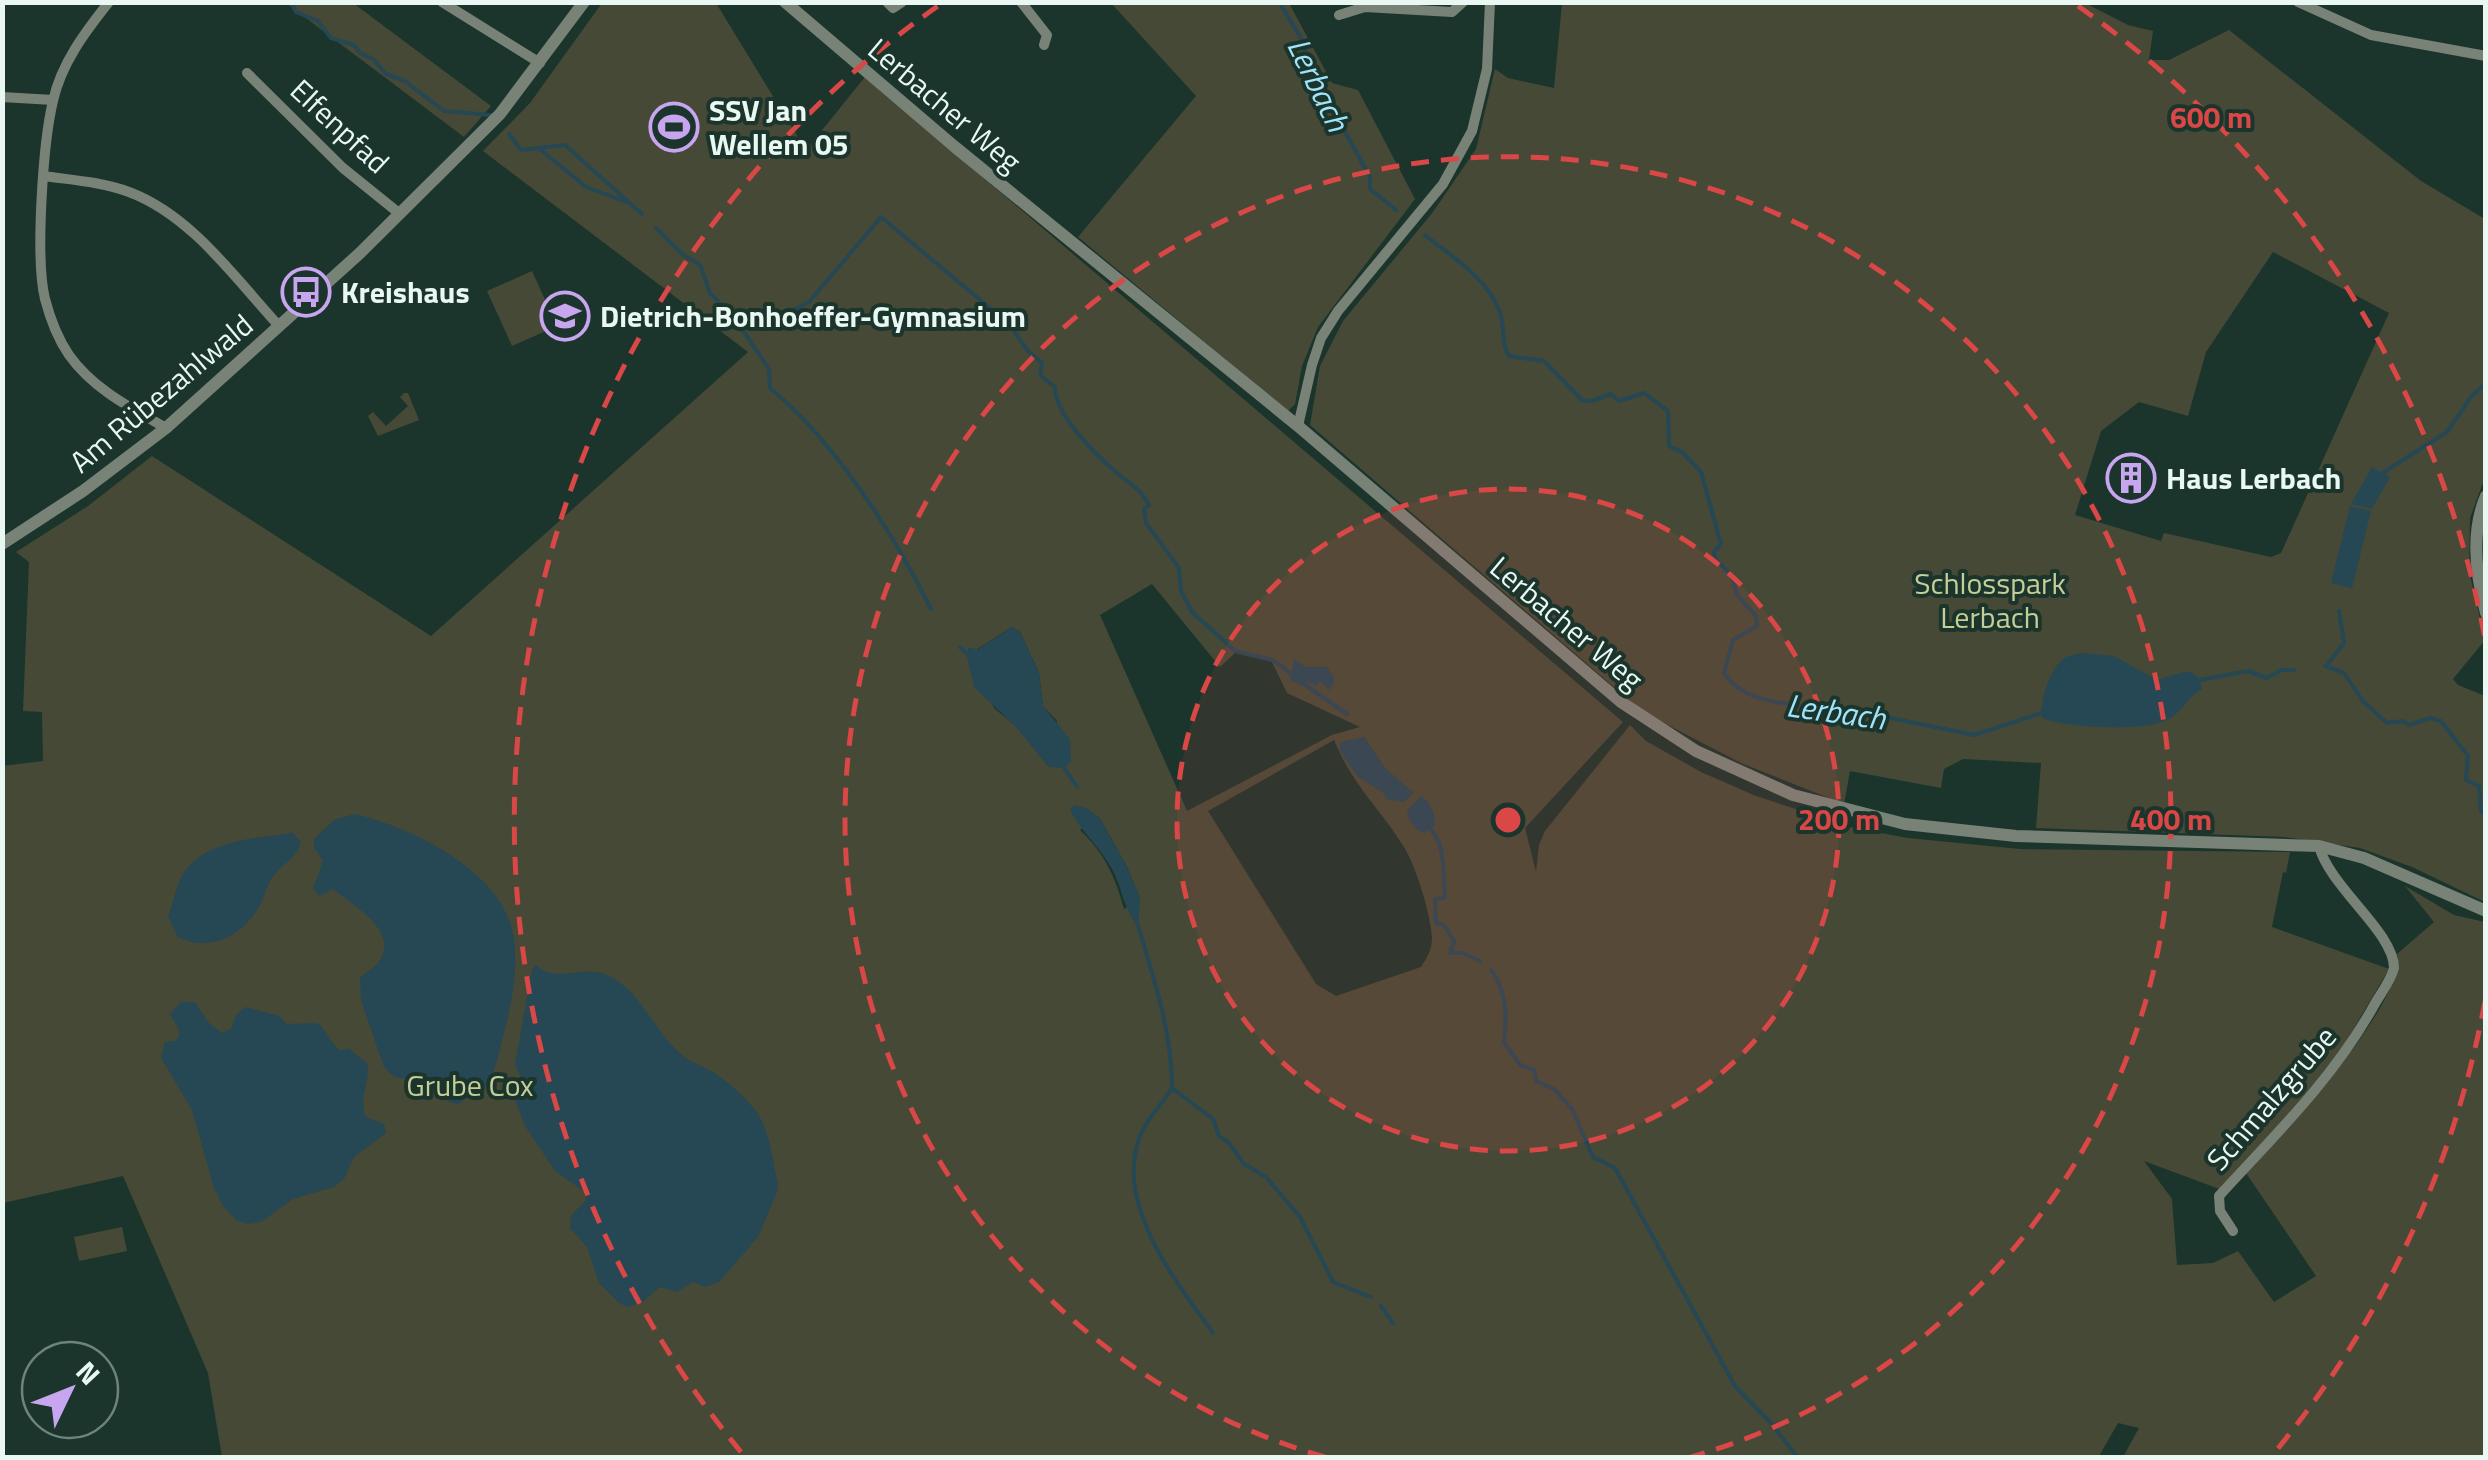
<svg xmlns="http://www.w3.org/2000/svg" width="2488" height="1460" font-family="'Titillium Web',sans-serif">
  <rect width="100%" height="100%" fill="#1b352c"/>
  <path fill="#464936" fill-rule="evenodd" d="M 286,3 L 353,3 L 491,106 L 464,137 Z
    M 602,3 L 716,3 L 806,150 L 865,77 L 1623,722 L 1525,828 L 1536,872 L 1539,845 L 1545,831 L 1630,725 L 1646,741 L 1701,772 L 1756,796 L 1854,828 L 1908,838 L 2020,849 L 2290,852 L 2286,873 L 2283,872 L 2272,927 L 2389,969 L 2331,1067 L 2222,1190 L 2144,1161 L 2172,1199 L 2177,1265 L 2213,1263 L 2238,1251 L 2274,1302 L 2316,1276 L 2246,1173 C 2281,1137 2407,1002 2397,954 L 2434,922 L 2405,886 L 2454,915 L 2485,922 L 2485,1457 L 2123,1457 L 2139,1428 L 2118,1423 L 2098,1458 L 222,1457 L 208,1373 L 123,1176 L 3,1203 L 2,766 L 43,761 L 42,712 L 23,711 L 29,562 L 16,552 L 88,506 L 152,456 L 431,636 L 748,352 L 483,151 L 530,103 ZM 1152,584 L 1220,667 L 1235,653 L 1272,662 L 1287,693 L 1360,727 L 1332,735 L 1187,811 L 1100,615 ZM 1012,627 L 1020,632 L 1039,673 L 1043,706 L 1057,721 L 1049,767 L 1017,727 L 994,708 L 969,648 L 976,650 ZM 1364,737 L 1384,767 L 1387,799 L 1384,793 L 1358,776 ZM 1334,740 C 1353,786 1379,807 1404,847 C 1416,866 1431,915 1432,938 C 1432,949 1427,958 1421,967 L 1336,996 L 1316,984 L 1208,811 ZM 1099,817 L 1127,867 L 1140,899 L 1124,909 C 1115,876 1105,854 1080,830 Z
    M 1111,3 L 1289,3 L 1332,83 L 1358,90 L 1415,199 L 1318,327 L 1302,366 L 1295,404 L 1288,411 L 1078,237 L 1196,96 Z
    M 1562,3 L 2085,3 L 2128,25 L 2153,31 L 2149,60 L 2169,60 L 2229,30 L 2421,181 L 2485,219 L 2485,477 L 2470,518 L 2469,571 L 2485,640 L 2453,679 L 2458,685 L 2485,696 L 2485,902 L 2412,867 L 2360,848 L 2285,837 L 2036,828 L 2041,763 L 1963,759 L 1944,769 L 1941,788 L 1850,771 L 1844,804 L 1741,763 L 1643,712 L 1310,425 L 1320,366 L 1343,321 L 1433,212 L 1476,149 L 1495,69 L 1508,78 L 1554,88 ZM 2273,252 L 2389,313 L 2281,553 L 2271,557 L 2164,533 L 2161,541 L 2075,515 L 2101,431 L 2139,402 L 2188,416 L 2206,352 Z
    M 532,271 L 557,326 L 512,346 L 487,291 Z
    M 404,393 L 408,393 L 419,420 L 378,436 L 368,416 L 373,412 L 386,426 L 408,406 L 400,397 Z
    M 122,1227 L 127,1251 L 79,1261 L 74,1237 Z"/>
  <path fill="#264754" d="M 2372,467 L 2390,477 L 2372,509 L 2351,504 Z
    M 2350,506 L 2371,511 L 2352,588 L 2331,583 Z
    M 1012,627 L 1020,632 L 1039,673 L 1043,706 L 1070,739 L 1071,762 L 1064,768 L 1049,767 L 1017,728 L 974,687 L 966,652 L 969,647 L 977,650 Z
    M 2083,653 L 2114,656 L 2157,680 C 2176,676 2197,660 2202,689 C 2187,697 2182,713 2167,720 C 2142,732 2067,728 2042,718 C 2039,702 2051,665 2066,657 C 2071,655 2078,654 2083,653 Z
    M 1294,659 L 1305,667 L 1327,667 L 1335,680 L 1329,690 L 1320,681 L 1315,687 L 1312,683 L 1303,682 L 1300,685 L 1290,680 Z
    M 1364,737 L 1384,767 L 1414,793 L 1404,802 L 1386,799 L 1384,793 L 1358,777 L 1339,750 L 1341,742 Z
    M 1421,796 C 1430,801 1436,815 1435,825 L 1425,833 C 1415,831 1408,820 1407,811 Z
    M 1074,805 L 1086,808 L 1099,817 L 1127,867 L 1140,899 L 1138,927 C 1122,905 1123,890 1112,869 C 1100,847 1081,832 1070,810 Z
    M 354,814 C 412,827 507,873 514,940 C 520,989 502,1037 491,1083 L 458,1104 L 449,1102 L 441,1093 L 421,1081 L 394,1077 L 384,1067 L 361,1000 L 360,978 C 365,972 374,969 378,963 C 402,931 352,905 333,889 L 320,896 L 313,889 L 323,861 L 314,847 L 314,839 L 334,820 Z
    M 293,833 L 301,842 C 297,859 281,864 272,878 C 266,887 264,898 259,907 C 242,936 209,953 178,937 L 168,917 C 173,904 175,891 180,880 C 198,840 257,838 293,833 Z
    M 536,965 C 557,985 583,963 609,976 C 642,992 654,1032 682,1055 C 690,1062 700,1065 709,1070 C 725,1078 745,1097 756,1111 C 770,1131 773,1162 778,1185 L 777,1192 L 758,1237 L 719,1282 L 705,1287 L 693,1282 L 677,1292 L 660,1287 L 641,1303 L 627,1307 L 619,1303 L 599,1283 L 587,1247 L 570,1228 L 571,1216 L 586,1200 L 585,1192 L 555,1171 L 525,1126 L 515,1100 L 521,1078 L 515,1064 L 532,969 Z
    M 181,1002 L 195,1002 L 209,1023 L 222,1033 L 231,1029 L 236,1015 L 246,1007 L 279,1016 L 287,1024 C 332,1023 312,1019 339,1050 L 349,1049 L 367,1063 C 371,1082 358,1099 366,1117 L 384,1124 L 386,1133 L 354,1157 L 344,1179 L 334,1187 L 293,1199 L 261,1222 L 248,1224 L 236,1220 L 223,1206 L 214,1188 L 192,1110 L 161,1058 L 165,1042 L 175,1041 L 179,1037 L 179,1030 L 170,1014 Z"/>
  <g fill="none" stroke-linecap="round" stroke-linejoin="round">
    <path stroke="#264754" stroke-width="4" d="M 291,2 L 296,12 L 318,21 L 331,38 L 354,45 L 360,53 L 373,59 L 386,74 L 405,81 L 444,111 L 490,115
      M 1279,2 L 1302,40 L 1311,70 L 1370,177 L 1370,189 L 1396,210
      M 509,134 L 521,150 L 565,145 L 642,214
      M 541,150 L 586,187 L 629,203
      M 656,228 L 682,254 L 700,265 L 710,293 L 736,320 L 746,323 L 784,315 L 809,302 L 881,217 L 1009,324 L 1028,351 L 1042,363 L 1040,375 L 1055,387 C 1054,414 1096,455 1117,473 C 1131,485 1140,488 1149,505 L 1144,509 L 1146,523 L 1179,568 L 1181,591 L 1192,612 L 1235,651 L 1273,660 L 1294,676
      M 1425,235 C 1452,257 1486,277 1499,310 C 1506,326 1500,342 1509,356 L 1544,361 L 1582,400 L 1592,401 L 1611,394 L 1619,401 L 1644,393 L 1668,411 L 1669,446 L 1682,452 L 1701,472 L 1721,544 L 1714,552 L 1715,559 L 1731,575 L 1737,595 L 1756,616 L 1757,626 L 1733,640 L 1724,673 C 1753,716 1816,696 1855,720 L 1871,714 L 1974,735 L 2045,712
      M 736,320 L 769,369 L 770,388 C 833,439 895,536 931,609
      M 2381,474 L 2447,432 L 2471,397 L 2486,383
      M 960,647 L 969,656
      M 2327,665 L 2344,643 L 2339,611
      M 2325,666 L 2344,673 L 2362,700 L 2387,723 L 2403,721 L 2409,725 L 2430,718 L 2441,721 L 2468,756 L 2466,780 L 2479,786 L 2481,811 L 2486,815
      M 2195,681 L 2248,671 L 2267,678 L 2281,670 L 2294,670
      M 1301,682 L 1347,714
      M 1063,766 L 1077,787
      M 1429,827 C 1446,844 1443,873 1445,897 L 1435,900 L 1436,923 L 1444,925 L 1454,941 L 1450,953 L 1463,953 L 1480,961
      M 1137,922 C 1153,977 1172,1030 1172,1088 L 1213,1119 L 1219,1136 L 1229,1143 L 1244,1164 L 1266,1177 L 1300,1217 L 1333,1282 L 1371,1297
      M 1491,970 C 1507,991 1507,1018 1504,1042 L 1520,1065 L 1534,1070 L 1536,1081 L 1554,1089 L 1572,1109 L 1593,1157 L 1615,1168 L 1735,1386 L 1771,1423 L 1798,1458
      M 1172,1088 C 1161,1106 1146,1119 1139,1139 C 1115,1206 1177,1283 1213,1333
      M 1381,1306 L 1393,1323
      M 2486,1368 L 2486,1375"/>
    <path stroke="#788277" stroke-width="10" d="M 109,2 C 85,32 61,64 53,101 C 43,143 35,258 45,299 C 50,318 58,339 69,355 C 93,389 131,408 166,428
      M 442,2 L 540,63
      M 887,2 L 893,8 L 902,2
      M 1021,2 L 1047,35 L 1044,45
      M 2298,2 L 2371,35 L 2486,56
      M 1339,15 L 1365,7 L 1452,12 L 1463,2
      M 247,73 L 343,168 L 400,214
      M 2,97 L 53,100
      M 44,176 C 72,180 102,182 129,192 C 191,215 235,278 279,326
      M 1298,426 L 1312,365 L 1321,338 L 1338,311 L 1443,184 L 1472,131 L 1487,69 L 1490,2
      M 2233,1231 L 2220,1211 L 2219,1196 C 2274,1136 2331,1081 2372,1009 C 2379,995 2390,983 2394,968 C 2394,932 2330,888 2319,846"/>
    <path stroke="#788277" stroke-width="12" d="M 785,2 L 955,147 L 1298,426 L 1621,702 L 1696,751 L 1793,795 L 1905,824 L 2016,836 L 2319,846 L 2364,858 L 2486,911
      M 2486,496 C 2470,533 2476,576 2486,613
      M 2,544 L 83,491 L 166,428 L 360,253 L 500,114 L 584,2"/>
  </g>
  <circle cx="1508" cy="820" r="331" fill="#d94746" fill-opacity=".12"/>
  <g fill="none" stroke="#d94746" stroke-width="5" stroke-dasharray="18 12">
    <circle cx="1508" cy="820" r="331"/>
    <path d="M1325 1457A663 663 0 1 1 1691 1457"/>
    <path d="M2485 1001A994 994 0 0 1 2275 1452M741 1452A994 994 0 0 1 938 6M2078 6A994 994 0 0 1 2485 639"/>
  </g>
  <defs>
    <g id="stadium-ring" transform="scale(2.5)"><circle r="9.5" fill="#1b352c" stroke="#c7a6ef" stroke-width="1.5"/><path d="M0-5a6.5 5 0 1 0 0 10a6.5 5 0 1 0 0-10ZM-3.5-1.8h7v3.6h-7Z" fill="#c7a6ef"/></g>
    <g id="bus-ring" transform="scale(2.5)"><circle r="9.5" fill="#1b352c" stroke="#c7a6ef" stroke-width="1.5"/><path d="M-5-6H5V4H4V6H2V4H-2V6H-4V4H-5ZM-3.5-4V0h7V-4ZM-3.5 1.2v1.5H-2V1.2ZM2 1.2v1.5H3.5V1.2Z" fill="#c7a6ef"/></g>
    <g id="school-ring" transform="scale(2.5)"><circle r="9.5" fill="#1b352c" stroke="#c7a6ef" stroke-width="1.5"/><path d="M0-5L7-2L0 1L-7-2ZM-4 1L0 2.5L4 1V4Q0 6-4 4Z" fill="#c7a6ef"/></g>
    <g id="building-ring" transform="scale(2.5)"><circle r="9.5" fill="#1b352c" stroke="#c7a6ef" stroke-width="1.5"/><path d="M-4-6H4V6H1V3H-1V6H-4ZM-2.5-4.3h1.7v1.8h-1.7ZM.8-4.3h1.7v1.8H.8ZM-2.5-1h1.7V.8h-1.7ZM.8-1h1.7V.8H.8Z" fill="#c7a6ef"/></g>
  </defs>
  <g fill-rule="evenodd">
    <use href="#stadium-ring" x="674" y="127"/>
    <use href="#bus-ring" x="306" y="292"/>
    <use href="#school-ring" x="565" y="316"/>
    <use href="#building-ring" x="2131" y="478"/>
  </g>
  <g text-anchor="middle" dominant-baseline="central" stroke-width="8" stroke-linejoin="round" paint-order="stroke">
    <g font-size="30" fill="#e9f8f2" stroke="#1b352c">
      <text transform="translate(945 105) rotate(40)">Lerbacher Weg</text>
      <text transform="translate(340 126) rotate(43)">Elfenpfad</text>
      <text transform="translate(161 393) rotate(-40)">Am Rübezahlwald</text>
      <text transform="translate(1567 623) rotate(40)">Lerbacher Weg</text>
      <text transform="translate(2271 1098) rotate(-49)">Schmalzgrube</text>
    </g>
    <g font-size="30" font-weight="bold" fill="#e9f8f2" stroke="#1b352c" text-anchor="start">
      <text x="709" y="110">SSV Jan<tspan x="709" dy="34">Wellem 05</tspan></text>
      <text x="341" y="292">Kreishaus</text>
      <text x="600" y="316">Dietrich-Bonhoeffer-Gymnasium</text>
      <text x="2166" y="478">Haus Lerbach</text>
    </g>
    <g font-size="30" fill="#c5ce97" stroke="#1b352c">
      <text x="1990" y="583">Schlosspark<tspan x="1990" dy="34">Lerbach</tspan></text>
      <text x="470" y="1085">Grube Cox</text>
    </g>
    <g font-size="32" font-style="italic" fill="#a1e3fb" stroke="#1b352c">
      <text transform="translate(1319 84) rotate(64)">Lerbach</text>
      <text transform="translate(1836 711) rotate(8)">Lerbach</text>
    </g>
  </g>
  <circle cx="1508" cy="820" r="15" fill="#d94746" stroke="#1b352c" stroke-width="5"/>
  <g font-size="30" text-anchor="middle" font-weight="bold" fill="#d94746" stroke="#1b352c" stroke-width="8" stroke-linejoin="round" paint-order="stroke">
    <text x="2211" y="128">600 m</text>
    <text x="1839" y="830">200 m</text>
    <text x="2171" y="830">400 m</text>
  </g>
  <rect width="2488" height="1460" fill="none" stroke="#e9f8f2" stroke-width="10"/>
  <g transform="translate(70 1390) rotate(47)"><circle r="48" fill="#1b352c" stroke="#6d837b" stroke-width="2.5"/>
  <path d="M0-8L18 38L0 25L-18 38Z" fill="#c7a6ef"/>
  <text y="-15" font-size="28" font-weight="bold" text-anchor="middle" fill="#e9f8f2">N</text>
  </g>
</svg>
